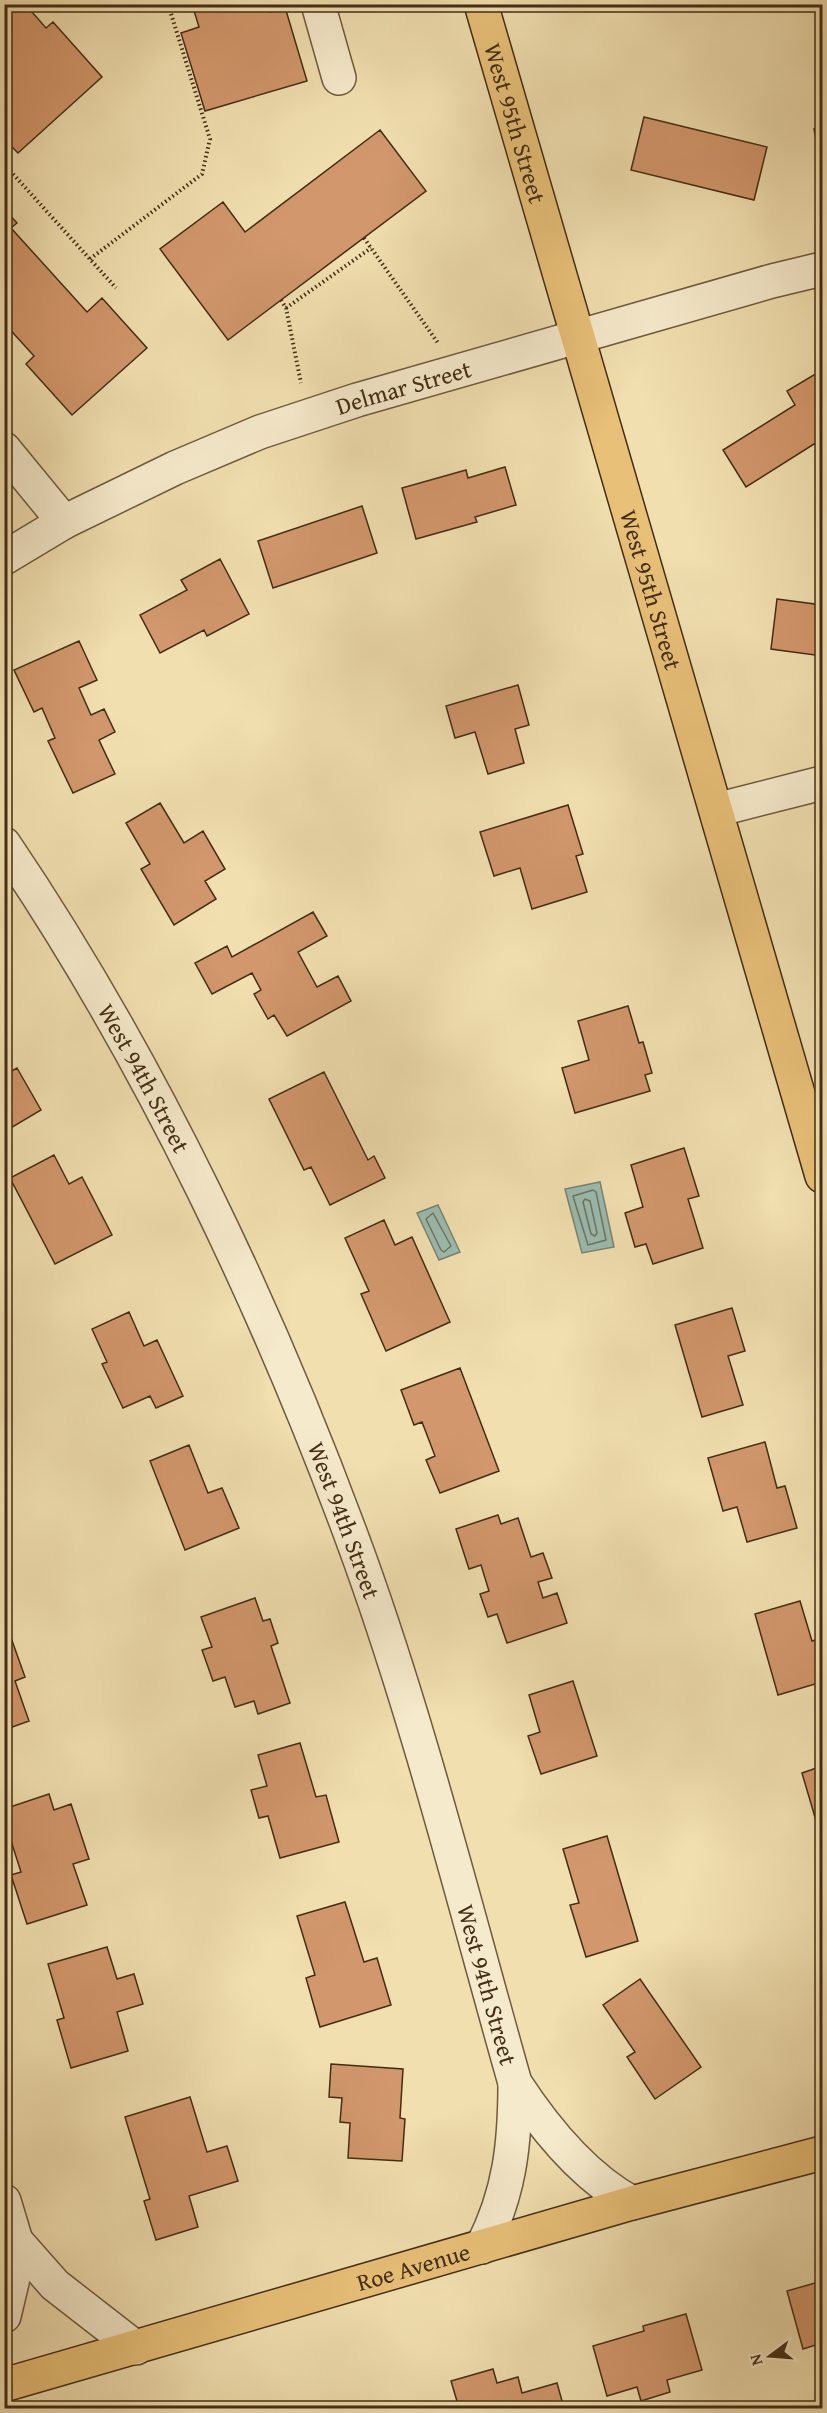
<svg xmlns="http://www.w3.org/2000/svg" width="827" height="2413" font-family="'Gentium Book Plus',serif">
  <rect width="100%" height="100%" fill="#f1dfb0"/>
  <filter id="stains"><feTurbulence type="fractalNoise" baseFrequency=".00333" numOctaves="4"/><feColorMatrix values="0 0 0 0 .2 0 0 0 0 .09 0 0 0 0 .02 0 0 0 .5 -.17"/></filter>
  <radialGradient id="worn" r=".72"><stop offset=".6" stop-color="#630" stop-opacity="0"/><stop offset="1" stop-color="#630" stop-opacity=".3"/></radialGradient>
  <path fill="#9bbcb0" stroke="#788372" stroke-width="1.5" d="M 600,1182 L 614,1247 L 582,1253 L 565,1189 Z
    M 438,1205 L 460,1252 L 439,1260 L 417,1213 Z"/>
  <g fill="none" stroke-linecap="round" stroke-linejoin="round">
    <path stroke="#6f7462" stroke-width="1.5" d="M 593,1190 L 596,1192 L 606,1240 L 588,1245 L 573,1196 Z
      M 585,1199 L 590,1201 L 597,1233 L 595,1236 L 591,1234 L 583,1202 Z
      M 433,1213 L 451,1246 L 444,1252 L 441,1250 L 426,1219 Z"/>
  </g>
  <path fill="#d2976c" stroke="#432d15" stroke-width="1.5" d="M 4,4 L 25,4 L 46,28 L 53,22 L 102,77 L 18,153 L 4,139 Z
    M 192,4 L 268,4 L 270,12 L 285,7 L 307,81 L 205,111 L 181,33 L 199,27 Z
    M 644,117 L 767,147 L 754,200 L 631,170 Z
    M 822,128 L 822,174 L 814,129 Z
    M 380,130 L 426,191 L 228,340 L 160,249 L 223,202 L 245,232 Z
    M 4,209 L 17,223 L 11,228 L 87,312 L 102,298 L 147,348 L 72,415 L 26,364 L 34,356 L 4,323 Z
    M 822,370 L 822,439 L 746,487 L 723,450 L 795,405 L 787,391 Z
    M 505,467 L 516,505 L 475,517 L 477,522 L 416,539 L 402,488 L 466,470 L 468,478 Z
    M 362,506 L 377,553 L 273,588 L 258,541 Z
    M 220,559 L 249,614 L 207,636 L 204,630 L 160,653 L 140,615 L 187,590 L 181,580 Z
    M 777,599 L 822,605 L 822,656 L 771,649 Z
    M 79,641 L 97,680 L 79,688 L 91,715 L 104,709 L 115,732 L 99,740 L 115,774 L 73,793 L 48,741 L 55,738 L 42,708 L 34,712 L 14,670 Z
    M 518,685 L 529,725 L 515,729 L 524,763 L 488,774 L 475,732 L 455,738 L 446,706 Z
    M 160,803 L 184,843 L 203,831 L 225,869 L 205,881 L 216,899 L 174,925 L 141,869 L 150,864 L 126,823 Z
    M 568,805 L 583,854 L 576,856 L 587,892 L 532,909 L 520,868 L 494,876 L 480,832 Z
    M 313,912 L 327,936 L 298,952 L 317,987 L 338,976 L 351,1001 L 287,1036 L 274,1015 L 268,1019 L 254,994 L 261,990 L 252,973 L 212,994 L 195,963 L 227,946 L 232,957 Z
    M 628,1006 L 639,1043 L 643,1042 L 652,1073 L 645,1075 L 650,1091 L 575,1113 L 562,1068 L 589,1060 L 578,1021 Z
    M 17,1068 L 41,1110 L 4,1132 L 4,1072 L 6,1074 Z
    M 324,1072 L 368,1160 L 374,1156 L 385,1178 L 330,1205 L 311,1167 L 304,1170 L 269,1099 Z
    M 684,1148 L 699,1196 L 688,1199 L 703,1248 L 653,1264 L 646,1244 L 635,1247 L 625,1213 L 643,1207 L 631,1165 Z
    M 54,1155 L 69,1184 L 82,1177 L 112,1235 L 55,1264 L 10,1178 Z
    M 384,1220 L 395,1245 L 412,1237 L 450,1322 L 386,1351 L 361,1294 L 369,1291 L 345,1238 Z
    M 732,1308 L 745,1351 L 728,1356 L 743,1405 L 702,1417 L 675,1325 Z
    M 129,1312 L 144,1346 L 157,1340 L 183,1396 L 156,1408 L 150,1396 L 123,1408 L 102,1364 L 107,1362 L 92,1329 Z
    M 460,1368 L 499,1471 L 440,1493 L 426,1460 L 435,1456 L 422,1422 L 414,1425 L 401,1390 Z
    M 765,1442 L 777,1488 L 785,1486 L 797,1528 L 747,1542 L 737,1507 L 723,1511 L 708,1458 Z
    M 189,1445 L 208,1493 L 222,1488 L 239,1528 L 185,1550 L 150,1461 Z
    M 498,1515 L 501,1524 L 518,1518 L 531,1557 L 543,1553 L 552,1578 L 538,1582 L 543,1598 L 557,1593 L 567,1623 L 507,1643 L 497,1614 L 488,1617 L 480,1594 L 489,1591 L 481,1565 L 469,1569 L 456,1529 Z
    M 255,1598 L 263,1621 L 270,1619 L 278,1643 L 271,1646 L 290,1703 L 258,1714 L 254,1701 L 235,1707 L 225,1677 L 213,1681 L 202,1650 L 212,1647 L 201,1617 Z
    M 800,1601 L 812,1641 L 822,1638 L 822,1682 L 778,1695 L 755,1614 Z
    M 4,1618 L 25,1677 L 15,1681 L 29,1721 L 4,1730 Z
    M 573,1681 L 597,1756 L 541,1774 L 528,1736 L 540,1732 L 529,1695 Z
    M 300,1743 L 316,1797 L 326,1795 L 339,1842 L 280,1858 L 268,1816 L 259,1818 L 251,1790 L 267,1786 L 258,1755 Z
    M 822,1766 L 822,1841 L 802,1773 Z
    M 49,1794 L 54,1810 L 71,1804 L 89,1859 L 73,1864 L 87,1905 L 27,1924 L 11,1875 L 21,1872 L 4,1819 L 4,1809 Z
    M 607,1836 L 638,1941 L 586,1957 L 570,1905 L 579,1903 L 563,1849 Z
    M 345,1902 L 364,1962 L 377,1958 L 391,2005 L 320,2027 L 306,1978 L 315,1975 L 297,1916 Z
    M 107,1947 L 117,1979 L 134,1974 L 143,2004 L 117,2012 L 128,2051 L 71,2068 L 57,2020 L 64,2018 L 48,1964 Z
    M 640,1979 L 701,2067 L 655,2099 L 627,2057 L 635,2052 L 603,2005 Z
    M 331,2064 L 403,2069 L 400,2118 L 405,2119 L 402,2161 L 348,2158 L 350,2123 L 340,2122 L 342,2098 L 329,2097 Z
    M 190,2097 L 207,2152 L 227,2146 L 238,2181 L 189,2196 L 198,2227 L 156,2240 L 144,2201 L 150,2199 L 125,2117 Z
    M 822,2281 L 822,2343 L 803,2349 L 787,2291 Z
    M 686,2314 L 702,2370 L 667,2380 L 670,2392 L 641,2401 L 637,2387 L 607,2396 L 593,2346 L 644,2331 L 643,2326 Z
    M 493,2369 L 497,2383 L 518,2377 L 522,2393 L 557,2383 L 564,2408 L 459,2408 L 451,2381 Z"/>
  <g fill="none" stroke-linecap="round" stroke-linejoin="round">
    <g stroke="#6e5a3c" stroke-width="36">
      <g id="minor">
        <path d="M 318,4 L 339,78"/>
        <path d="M 4,449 L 64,522"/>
        <path id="s1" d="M 4,558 L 64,522 L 175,468 L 260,432 L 357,400 L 772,281 L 822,269"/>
        <path d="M 716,810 L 822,783"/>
        <path id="s2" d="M 4,844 C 151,1061 270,1312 359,1557 C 421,1729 465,1907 515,2083 C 545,2129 583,2176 632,2203"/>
        <path d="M 4,2201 L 16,2241 L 14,2274 L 4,2316"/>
        <path d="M 16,2241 L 55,2285 L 136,2348"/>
        <path d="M 482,2247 C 510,2193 515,2143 515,2083"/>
      </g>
    </g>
    <g stroke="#432d15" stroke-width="36">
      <g id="major">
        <path id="s3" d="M 481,4 L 822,1176"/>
        <path id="s4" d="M 4,2385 L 632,2203 L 822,2153"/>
      </g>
    </g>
    <path stroke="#432d15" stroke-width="4" stroke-dasharray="1.5 3" stroke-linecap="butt" d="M 4,164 L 116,288
      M 364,238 L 438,343
      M 90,259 L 202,174 L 210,139 L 168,4
      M 281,300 L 286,308 L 301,383
      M 286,308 L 371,248"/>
    <use href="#minor" stroke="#f6eacc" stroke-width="33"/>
    <use href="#major" stroke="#e8c078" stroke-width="33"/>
  </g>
  <g text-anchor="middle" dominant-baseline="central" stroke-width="4.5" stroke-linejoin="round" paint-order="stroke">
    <g font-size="24" fill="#432d15" stroke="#f6eacc">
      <text stroke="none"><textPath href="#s3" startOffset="124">West 95th Street</textPath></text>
      <text stroke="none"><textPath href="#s1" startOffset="436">Delmar Street</textPath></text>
      <text stroke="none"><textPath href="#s3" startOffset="610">West 95th Street</textPath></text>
      <text stroke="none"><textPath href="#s2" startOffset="273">West 94th Street</textPath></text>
      <text stroke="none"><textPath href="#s2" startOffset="759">West 94th Street</textPath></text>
      <text stroke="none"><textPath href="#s2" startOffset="1245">West 94th Street</textPath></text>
      <text stroke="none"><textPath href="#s4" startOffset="426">Roe Avenue</textPath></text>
    </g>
  </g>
  <rect width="827" height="2413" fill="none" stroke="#f1dfb0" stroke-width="24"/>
  <rect x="6" y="6" width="815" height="2401" fill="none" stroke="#432d15" stroke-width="3"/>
  <rect x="12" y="12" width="803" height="2389" fill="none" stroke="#432d15" stroke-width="1.5"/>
  <g transform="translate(770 2356) rotate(254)" stroke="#f6eacc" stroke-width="4.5" paint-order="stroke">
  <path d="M0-4.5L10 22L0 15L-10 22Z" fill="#432d15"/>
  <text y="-9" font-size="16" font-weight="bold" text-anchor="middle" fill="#432d15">N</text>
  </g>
  <rect width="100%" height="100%" filter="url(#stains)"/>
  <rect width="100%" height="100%" fill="url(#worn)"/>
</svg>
